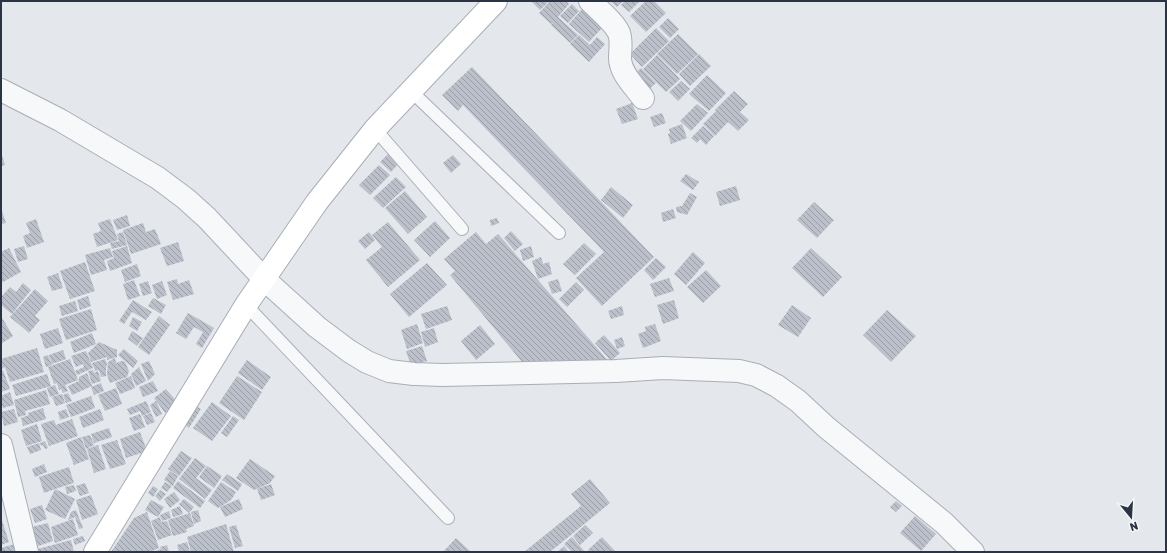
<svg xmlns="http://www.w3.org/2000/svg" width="1167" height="553" font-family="Rubik,sans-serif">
  <defs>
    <pattern id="building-back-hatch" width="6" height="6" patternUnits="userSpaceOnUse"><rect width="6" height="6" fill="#bbc0ca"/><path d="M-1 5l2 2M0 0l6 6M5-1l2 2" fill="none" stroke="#989da6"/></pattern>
  </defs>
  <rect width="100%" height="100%" fill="#e4e7ec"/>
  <path fill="url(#building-back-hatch)" d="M 531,1 L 549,1 L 540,10 Z
    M 550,1 L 566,1 L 569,4 L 558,17 L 578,35 L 570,43 L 551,25 L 554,21 L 551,24 L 539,13 Z
    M 610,1 L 623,1 L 617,7 Z
    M 625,1 L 640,1 L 629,12 L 621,5 Z
    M 646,1 L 654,1 L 666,13 L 646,32 L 630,16 Z
    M 572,4 L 579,11 L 568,23 L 560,16 Z
    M 582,9 L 602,28 L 589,42 L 569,24 Z
    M 668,18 L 679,29 L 670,38 L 659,27 Z
    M 656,28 L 669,41 L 642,67 L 630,54 Z
    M 678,34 L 698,54 L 677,74 L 657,54 Z
    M 579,35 L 590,45 L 597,37 L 605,44 L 589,62 L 570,44 Z
    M 699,54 L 711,66 L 690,86 L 679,74 Z
    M 657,55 L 680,79 L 666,92 L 643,69 Z
    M 472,67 L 654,257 L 602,306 L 576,278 L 604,252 L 463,105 L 458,111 L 442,95 Z
    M 641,68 L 656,83 L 646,92 L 632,77 Z
    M 707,75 L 726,93 L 709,111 L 689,94 Z
    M 681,81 L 690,89 L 678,101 L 669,92 Z
    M 734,91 L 748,104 L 740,112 L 749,120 L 738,131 L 728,122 L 715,136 L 703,124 L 716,111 L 726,120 L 715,110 Z
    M 632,103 L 638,119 L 622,124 L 616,109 Z
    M 697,104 L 708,113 L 691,131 L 680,121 Z
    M 662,113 L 666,123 L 654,127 L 650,117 Z
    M 682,124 L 687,138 L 671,144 L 668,134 L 670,133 L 669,129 Z
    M 703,126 L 714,136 L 706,145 L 700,139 L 697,143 L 691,138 Z
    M 1,152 L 5,165 L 1,166 Z
    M 389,153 L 399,163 L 391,172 L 380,162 Z
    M 453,155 L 461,164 L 451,173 L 443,163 Z
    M 379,165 L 390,175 L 370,195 L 359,185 Z
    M 686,174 L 699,182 L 693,190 L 680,181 Z
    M 396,177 L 406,187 L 383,208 L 373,198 Z
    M 736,186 L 740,200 L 720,206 L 716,192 Z
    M 611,187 L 633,205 L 623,218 L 601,200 Z
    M 405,191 L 427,217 L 408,234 L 385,208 Z
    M 690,193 L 697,197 L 687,215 L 677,212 L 676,207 L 682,206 Z
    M 814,202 L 834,220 L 817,238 L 797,220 Z
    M 673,209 L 676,218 L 663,222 L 661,213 Z
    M 2,211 L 6,223 L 1,224 L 1,212 Z
    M 127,215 L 130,226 L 117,230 L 113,220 Z
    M 497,218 L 499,223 L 491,226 L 490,220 Z
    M 36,219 L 44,242 L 27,248 L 23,236 L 30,233 L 26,223 Z
    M 110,219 L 118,240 L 97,247 L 93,234 L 101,231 L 98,223 Z
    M 435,221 L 450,238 L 430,257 L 414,240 Z
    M 388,222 L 420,260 L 388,287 L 366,260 L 382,247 L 372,235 Z
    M 143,223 L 146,232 L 155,229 L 161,244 L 131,254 L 123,230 Z
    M 511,231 L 523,244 L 515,251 L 504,238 Z
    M 123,232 L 127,245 L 112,249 L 110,243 L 119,241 L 117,234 Z
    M 369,232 L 375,240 L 365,249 L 358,241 Z
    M 476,232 L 486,244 L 461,265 L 498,234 L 610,363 L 522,362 L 450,275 L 455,271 L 444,259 Z
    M 178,242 L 184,261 L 167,266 L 160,248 Z
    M 584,243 L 596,254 L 575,275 L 563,264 Z
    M 24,246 L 28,259 L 18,262 L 14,249 Z
    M 127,246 L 132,263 L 110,271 L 107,261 L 114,258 L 112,251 Z
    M 531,246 L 534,257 L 523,261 L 520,250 Z
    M 9,248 L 21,272 L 1,283 L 1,252 Z
    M 110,248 L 113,257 L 104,260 L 107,270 L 91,275 L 85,255 Z
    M 811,248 L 842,277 L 823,297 L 792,268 Z
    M 693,252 L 705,263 L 686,285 L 674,274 Z
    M 541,257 L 543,264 L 549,262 L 552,274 L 538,279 L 532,261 Z
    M 656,258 L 666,267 L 653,280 L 644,270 Z
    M 85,262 L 95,291 L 70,299 L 60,271 Z
    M 427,263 L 447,285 L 409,317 L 390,294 Z
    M 137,264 L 141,276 L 125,282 L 121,270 Z
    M 706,270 L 721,286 L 703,303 L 687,287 Z
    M 58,273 L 63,288 L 52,291 L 47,277 Z
    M 669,278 L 674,291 L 655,297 L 650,284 Z
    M 177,279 L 178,284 L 189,280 L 194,294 L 173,300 L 167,282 Z
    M 558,279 L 562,291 L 552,294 L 548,282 Z
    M 134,280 L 140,296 L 128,300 L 123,284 Z
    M 148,281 L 152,293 L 143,296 L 139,284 Z
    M 162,281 L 167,295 L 157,299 L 152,285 Z
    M 576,282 L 584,290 L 567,307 L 559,299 Z
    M 23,283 L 31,290 L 12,314 L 1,305 L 1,297 L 10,287 L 16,292 Z
    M 35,289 L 48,301 L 35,316 L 40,320 L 29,333 L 10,317 Z
    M 88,296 L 91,306 L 80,310 L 77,300 Z
    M 153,298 L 166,305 L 161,314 L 148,306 Z
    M 133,300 L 152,312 L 146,320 L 132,312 L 124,324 L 119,321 Z
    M 674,300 L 679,318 L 663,324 L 657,305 Z
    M 75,301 L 78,311 L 62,316 L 59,306 Z
    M 792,305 L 811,318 L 798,337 L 778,325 Z
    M 447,306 L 452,320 L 426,329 L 421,314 Z
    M 622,306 L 624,315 L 611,319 L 608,311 Z
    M 91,309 L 97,330 L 66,340 L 59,319 Z
    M 887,310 L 916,336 L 891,362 L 863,335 Z
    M 188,313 L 214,328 L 202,348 L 196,344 L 203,332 L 194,327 L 186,339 L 176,333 Z
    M 1,316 L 13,336 L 1,344 Z
    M 159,316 L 170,325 L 149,355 L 138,347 Z
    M 133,317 L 142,322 L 137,331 L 129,326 Z
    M 417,324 L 423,343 L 407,349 L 401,330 Z
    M 655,324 L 661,341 L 643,348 L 638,334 L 646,331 L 645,327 Z
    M 480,325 L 495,344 L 476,360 L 461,341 Z
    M 58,328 L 63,343 L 45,349 L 40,334 Z
    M 434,328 L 438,342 L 425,347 L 421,332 Z
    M 132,331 L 143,338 L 137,346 L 128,339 Z
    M 92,333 L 96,344 L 74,353 L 70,342 Z
    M 604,335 L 620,353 L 611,361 L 595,343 Z
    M 622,337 L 625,346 L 617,349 L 614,340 Z
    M 99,342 L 117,350 L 117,357 L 107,360 L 107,357 L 91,362 L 88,353 Z
    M 422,346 L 427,361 L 411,366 L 406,351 Z
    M 37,348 L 44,372 L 10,382 L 5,367 L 1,369 L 1,359 Z
    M 124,349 L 138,361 L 133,368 L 118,355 Z
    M 63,350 L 66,359 L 52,364 L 49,355 Z
    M 86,351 L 93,368 L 77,375 L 75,371 L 84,367 L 83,364 L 76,367 L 71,356 Z
    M 48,355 L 52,365 L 46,367 L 43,357 Z
    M 115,358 L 116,363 L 122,361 L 125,362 L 129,371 L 127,377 L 110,383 L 107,375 L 108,362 Z
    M 70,359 L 78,380 L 65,385 L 68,391 L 63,393 L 61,389 L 59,390 L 57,383 L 54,384 L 48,367 Z
    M 105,359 L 107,364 L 106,368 L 106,376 L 101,377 L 99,370 L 95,371 L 92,363 Z
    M 247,360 L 271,377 L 262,390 L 238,373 Z
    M 149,361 L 155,374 L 148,381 L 141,364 Z
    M 139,367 L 146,381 L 136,386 L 131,374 Z
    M 3,370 L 10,389 L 1,392 L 1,371 Z
    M 93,370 L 94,373 L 98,371 L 101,381 L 92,384 L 88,371 Z
    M 87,373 L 92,386 L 72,395 L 68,386 L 79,381 L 79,377 Z
    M 47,374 L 51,386 L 16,396 L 12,385 Z
    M 131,376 L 135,388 L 120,394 L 115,383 Z
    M 237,376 L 262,392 L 244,420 L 219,403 Z
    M 153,381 L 158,391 L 143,397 L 139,387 Z
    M 101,383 L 104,391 L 94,395 L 91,387 Z
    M 55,385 L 59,394 L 50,397 L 47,388 Z
    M 116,388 L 122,404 L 105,411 L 98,395 Z
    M 166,389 L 178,403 L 165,413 L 154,398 Z
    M 46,390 L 50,404 L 25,411 L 26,415 L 18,417 L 14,400 Z
    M 10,392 L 14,405 L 3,408 L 1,403 L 1,396 Z
    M 68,393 L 72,401 L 66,403 L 63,395 Z
    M 62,394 L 65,403 L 56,406 L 52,397 Z
    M 91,396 L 95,408 L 71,417 L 66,405 Z
    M 146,401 L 151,412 L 142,416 L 140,411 L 130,415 L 127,409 Z
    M 156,401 L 162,414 L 156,417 L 150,405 Z
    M 212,402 L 231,416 L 212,441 L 193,428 Z
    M 193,404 L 201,409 L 189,428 L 182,422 Z
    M 43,408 L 46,419 L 23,426 L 21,418 L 29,415 L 28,413 Z
    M 14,409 L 18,422 L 4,426 L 1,412 Z
    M 66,409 L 69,417 L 60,420 L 58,412 Z
    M 100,409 L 104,420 L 83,428 L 79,417 Z
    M 151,413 L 155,422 L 147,425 L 143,416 Z
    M 140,414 L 145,427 L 134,431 L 129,418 Z
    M 233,416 L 239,420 L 227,437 L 221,433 Z
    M 72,419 L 78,436 L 49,446 L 41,424 L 54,420 L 56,425 Z
    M 37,424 L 42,441 L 26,446 L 21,430 Z
    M 109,428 L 112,437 L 94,443 L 91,434 Z
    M 140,432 L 147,451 L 126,458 L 120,439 Z
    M 90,435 L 94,445 L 86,449 L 82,437 Z
    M 81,437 L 89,459 L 74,465 L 66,443 Z
    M 117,440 L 126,464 L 110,469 L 101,445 Z
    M 45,441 L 48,448 L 45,449 L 43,445 L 41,446 L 40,443 Z
    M 39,443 L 41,450 L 30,454 L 27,447 Z
    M 98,445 L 106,469 L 94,473 L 87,449 Z
    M 181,451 L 192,458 L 179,476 L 168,469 Z
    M 195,458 L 206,466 L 196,478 L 212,490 L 205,499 L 179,479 Z
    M 250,459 L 275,476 L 270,483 L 254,490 L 236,478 Z
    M 44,464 L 47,472 L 35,477 L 32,469 Z
    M 207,466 L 222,476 L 214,488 L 199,477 Z
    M 69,467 L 74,483 L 55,489 L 75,499 L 65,519 L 45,510 L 55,489 L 44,493 L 39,477 Z
    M 170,471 L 178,476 L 173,486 L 164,480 Z
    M 227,474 L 242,484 L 238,491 L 222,480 Z
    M 590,479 L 610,503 L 550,552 L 524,552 L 581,506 L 571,494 Z
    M 178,481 L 205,501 L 200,508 L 173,488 Z
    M 165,482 L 172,486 L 167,492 L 161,488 Z
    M 221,482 L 236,492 L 231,500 L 218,508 L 208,501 Z
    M 85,483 L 89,493 L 80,496 L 76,486 Z
    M 271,484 L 275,495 L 261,500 L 257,489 Z
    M 74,485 L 76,491 L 67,494 L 65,487 Z
    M 153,486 L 158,489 L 153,497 L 148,493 Z
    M 160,490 L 166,494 L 160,501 L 155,496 Z
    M 174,492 L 180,500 L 170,508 L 164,499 Z
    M 91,495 L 98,514 L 82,520 L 76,500 Z
    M 184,499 L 194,507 L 189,513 L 179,504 Z
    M 239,499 L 243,509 L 225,517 L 220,507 Z
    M 151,500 L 164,507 L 158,517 L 145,510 Z
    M 896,501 L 902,506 L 896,512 L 890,507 Z
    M 42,505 L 47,519 L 35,523 L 30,509 Z
    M 180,506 L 183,514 L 173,517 L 171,510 Z
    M 76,510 L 83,528 L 79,529 L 75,517 L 68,520 L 71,512 Z
    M 198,510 L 201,521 L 194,524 L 191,512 Z
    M 169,511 L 171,518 L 162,521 L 160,515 Z
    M 147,512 L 159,548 L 150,552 L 111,552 L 134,518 Z
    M 190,513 L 194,526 L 186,529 L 187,532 L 173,536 L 168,520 Z
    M 915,516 L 936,534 L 921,551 L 900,533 Z
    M 1,517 L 9,542 L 1,545 Z
    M 160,517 L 161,522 L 167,521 L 172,535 L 158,540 L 151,521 Z
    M 73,519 L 78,535 L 55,543 L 51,527 Z
    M 48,523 L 53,541 L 38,546 L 32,527 Z
    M 226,524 L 234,552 L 191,552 L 187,537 Z
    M 236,525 L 243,546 L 235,548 L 229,527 Z
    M 585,525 L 593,533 L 580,545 L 573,536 Z
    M 83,536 L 85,541 L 75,545 L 73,539 Z
    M 572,537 L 585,552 L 572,552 L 564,544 Z
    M 602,537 L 616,552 L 589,552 L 588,550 Z
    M 456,538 L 471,552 L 443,552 Z
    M 71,540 L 74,552 L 39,552 L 38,549 Z
    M 187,542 L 190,552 L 179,552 L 177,545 Z
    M 15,544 L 18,552 L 2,552 L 1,548 Z
    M 167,545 L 169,552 L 153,552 L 161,549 L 160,547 Z
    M 564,546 L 569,552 L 557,552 Z"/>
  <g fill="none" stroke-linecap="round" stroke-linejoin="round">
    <g stroke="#a9aeb7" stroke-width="14">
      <path id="service" d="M 411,91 L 559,233
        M 375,129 L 462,229
        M 246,305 L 448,518"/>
    </g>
    <g stroke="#a9aeb7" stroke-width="24">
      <path id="minor" d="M 590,1 C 599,10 614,22 619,33 C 622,41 620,50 620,58 C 620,73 635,87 643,98
        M 1,90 L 60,120 L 158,178 L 186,199 L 207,218 L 264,279 L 317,327 L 349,351 L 367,362 L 389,371 L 414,374 L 442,375 L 616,371 L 663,368 L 739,371 L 756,375 L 777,386 L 798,401 L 826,427 L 944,523 L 973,552
        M 1,445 L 27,552"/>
    </g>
    <g stroke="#a9aeb7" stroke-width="24">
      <path id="secondary" d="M 95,552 L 246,305 L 317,202 L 375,129 L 496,1"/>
    </g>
    <use href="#service" stroke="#f7f8fa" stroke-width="12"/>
    <use href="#minor" stroke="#f7f8fa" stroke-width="22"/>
    <use href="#secondary" stroke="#fff" stroke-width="22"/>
  </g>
  <rect width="1167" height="553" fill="none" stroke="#2b3445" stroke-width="4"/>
  <g transform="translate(1131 517) rotate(162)" stroke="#f4f6f9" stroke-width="3" paint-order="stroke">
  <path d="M0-3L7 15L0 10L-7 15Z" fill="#2b3445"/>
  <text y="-6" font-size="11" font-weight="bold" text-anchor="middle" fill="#2b3445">N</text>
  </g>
</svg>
